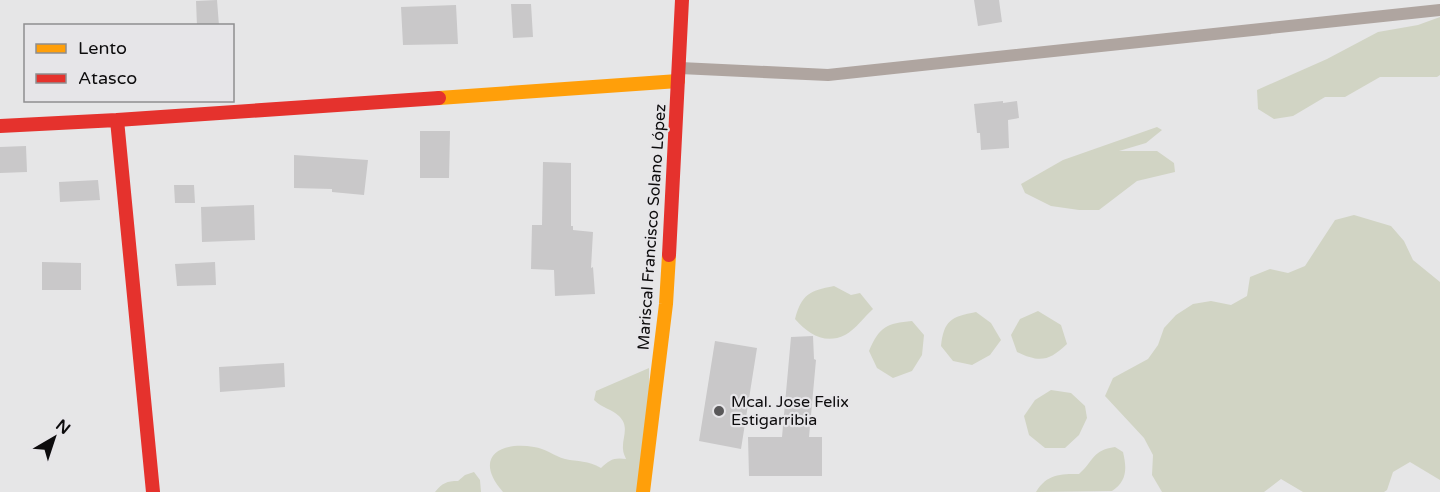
<svg xmlns="http://www.w3.org/2000/svg" width="1440" height="492" font-family="'Varela Round',sans-serif">
  <rect width="100%" height="100%" fill="#e6e6e7"/>
  <path fill="#d1d4c4" d="M 1440,17 L 1440,75 L 1437,77 L 1380,77 L 1345,97 L 1325,97 L 1293,116 L 1274,119 L 1258,109 L 1257,90 L 1327,59 L 1378,32 L 1418,25 Z
    M 1157,127 L 1162,130 L 1146,143 L 1119,151 L 1157,151 L 1174,163 L 1175,172 L 1137,181 L 1099,210 L 1079,210 L 1051,206 L 1025,193 L 1021,184 L 1063,160 Z
    M 1354,215 L 1391,226 L 1404,241 L 1413,260 L 1440,282 L 1440,480 L 1410,462 L 1393,472 L 1387,490 L 1384,492 L 1303,492 L 1281,479 L 1264,492 L 1162,492 L 1152,475 L 1153,455 L 1144,438 L 1105,396 L 1113,378 L 1148,359 L 1158,345 L 1164,328 L 1176,315 L 1193,304 L 1211,301 L 1231,305 L 1247,296 L 1250,277 L 1270,269 L 1288,273 L 1305,266 L 1335,220 Z
    M 834,286 L 851,295 L 860,293 L 873,309 C 865,316 855,330 845,335 C 825,345 808,334 795,319 C 802,294 809,291 834,286 Z
    M 1038,311 L 1061,325 L 1067,344 C 1049,361 1040,363 1017,352 L 1011,335 L 1020,319 Z
    M 976,312 L 991,323 L 1001,340 L 990,355 L 972,365 L 953,361 L 941,346 C 944,320 951,317 976,312 Z
    M 912,321 L 924,335 L 922,355 L 912,371 L 893,378 L 877,368 L 869,351 C 879,327 887,323 912,321 Z
    M 649,368 L 649,492 L 503,492 C 474,459 497,441 534,447 C 545,448 554,456 565,459 C 578,462 588,460 601,468 C 609,460 614,457 626,459 C 625,456 623,453 623,449 C 622,437 630,427 619,416 C 612,409 602,408 594,400 L 596,391 Z
    M 1051,390 L 1071,393 L 1085,406 L 1087,418 L 1079,435 L 1065,448 L 1045,448 L 1029,435 L 1024,416 L 1035,400 Z
    M 1115,447 L 1123,452 C 1127,469 1127,481 1112,491 L 1036,492 C 1047,474 1060,474 1079,474 C 1094,461 1092,450 1115,447 Z
    M 474,472 L 480,480 L 481,492 L 435,492 C 442,483 447,481 458,481 L 465,475 Z"/>
  <path fill="#c9c8c9" d="M 217,0 L 219,26 L 197,26 L 196,1 Z
    M 974,0 L 999,0 L 1002,22 L 978,26 Z
    M 511,4 L 531,4 L 533,37 L 513,38 Z
    M 456,5 L 458,44 L 403,45 L 401,7 Z
    M 1003,101 L 1003,103 L 1017,101 L 1019,118 L 1008,120 L 1009,148 L 981,150 L 980,133 L 977,133 L 974,104 Z
    M 420,131 L 450,131 L 449,178 L 420,178 Z
    M 26,146 L 27,172 L 0,173 L 0,147 Z
    M 294,155 L 368,160 L 364,195 L 332,192 L 332,189 L 294,188 Z
    M 543,162 L 571,163 L 571,226 L 573,226 L 573,230 L 593,232 L 591,268 L 593,267 L 595,294 L 555,296 L 554,270 L 531,269 L 532,225 L 542,225 Z
    M 98,180 L 100,200 L 60,202 L 59,182 Z
    M 174,185 L 194,185 L 195,203 L 175,203 Z
    M 254,205 L 255,240 L 202,242 L 201,207 Z
    M 42,262 L 81,263 L 81,290 L 42,290 Z
    M 215,262 L 216,285 L 177,286 L 175,264 Z
    M 813,336 L 814,359 L 816,360 L 809,437 L 822,437 L 822,476 L 749,476 L 748,437 L 782,437 L 791,337 Z
    M 715,341 L 757,348 L 741,449 L 699,441 Z
    M 284,363 L 285,387 L 220,392 L 219,367 Z"/>
  <g fill="none" stroke-linecap="round" stroke-linejoin="round">
    <path stroke="#afa5a0" stroke-width="12" d="M 680,68 L 828,75 L 1440,10"/>
    <path stroke="#ff9f0a" stroke-width="14" d="M 439,98 L 678,81
      M 643,492 L 666,304 L 669,255"/>
    <path stroke="#e5322d" stroke-width="14" d="M 117,120 L 153,492
      M 0,126 L 117,120 L 439,98
      M 669,255 L 682,0"/>
  </g>
  <circle fill="#595859" stroke="#e6e5e8" stroke-width="2" cx="719" cy="411" r="6"/>
  <g text-anchor="middle" dominant-baseline="central" stroke-width="4.5" stroke-linejoin="round" paint-order="stroke">
    <g font-size="16" fill="#0d0c0d" stroke="#e6e5e8">
      <text transform="translate(652 227) rotate(-86)">Mariscal Francisco Solano López</text>
    </g>
    <g font-size="16" fill="#0d0c0d" stroke="#e6e5e8" text-anchor="start">
      <text x="731" y="402">Mcal. Jose Felix<tspan x="731" dy="18">Estigarribia</tspan></text>
    </g>
  </g>
  <rect x="24" y="24" width="210" height="78" fill="#e6e5e8" stroke="#8f8e90" stroke-width="1.5"/>
  <rect x="36" y="44" width="30" height="9" fill="#ff9f0a" stroke="#8f8e90" stroke-width="1.5"/>
  <text x="78" y="54" font-size="18" fill="#0d0c0d">Lento</text>
  <rect x="36" y="74" width="30" height="9" fill="#e5322d" stroke="#8f8e90" stroke-width="1.5"/>
  <text x="78" y="84" font-size="18" fill="#0d0c0d">Atasco</text>
  <g transform="translate(54 438) rotate(39)" stroke="#e6e5e8" stroke-width="4.5" paint-order="stroke">
  <path d="M0-4.5L10 22L0 15L-10 22Z" fill="#0d0c0d"/>
  <text y="-9" font-size="16" font-weight="bold" text-anchor="middle" fill="#0d0c0d">N</text>
  </g>
</svg>
